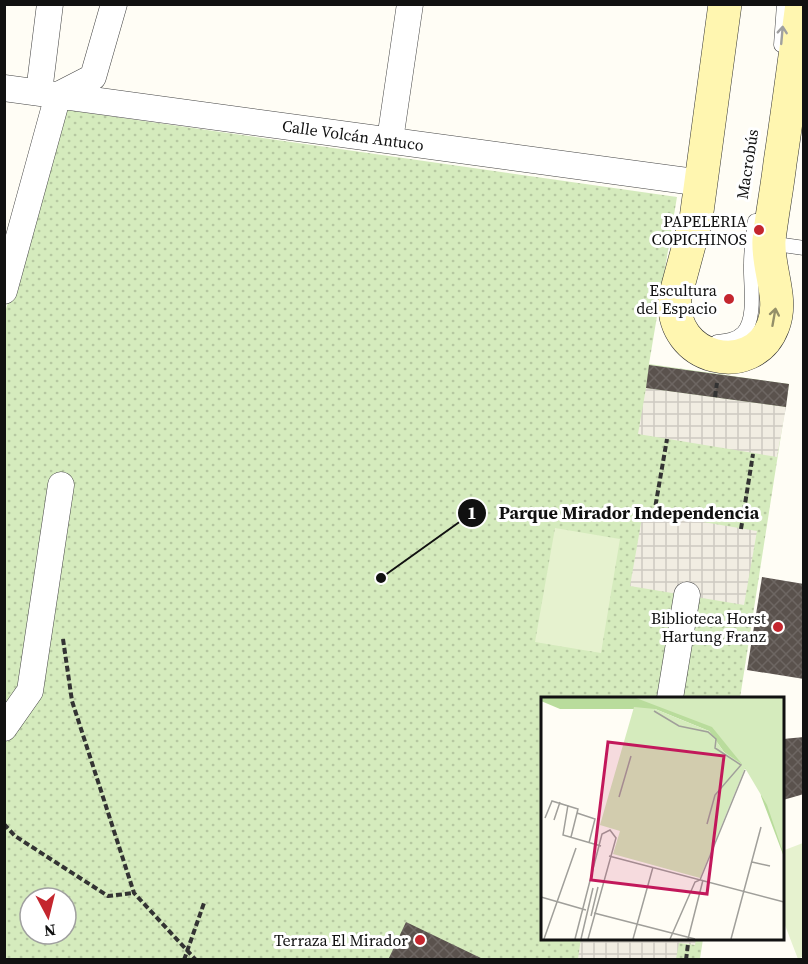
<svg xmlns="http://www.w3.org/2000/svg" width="808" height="964" font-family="'Source Serif 4',serif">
  <defs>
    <pattern id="park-dots" width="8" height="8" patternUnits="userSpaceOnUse" patternTransform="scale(1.5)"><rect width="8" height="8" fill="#d5ebbd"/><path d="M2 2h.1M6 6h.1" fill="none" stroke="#b6c8a1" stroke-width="1.8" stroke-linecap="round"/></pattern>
    <pattern id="plaza-grid" width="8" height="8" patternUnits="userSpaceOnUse" patternTransform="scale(1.5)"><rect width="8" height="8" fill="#f1ede2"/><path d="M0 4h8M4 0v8" fill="none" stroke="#cecac1"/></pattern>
    <pattern id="building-cross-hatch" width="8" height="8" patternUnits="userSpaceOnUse" patternTransform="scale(1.5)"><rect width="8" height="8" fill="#5a524d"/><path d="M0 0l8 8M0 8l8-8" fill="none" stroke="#6d6662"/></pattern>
  </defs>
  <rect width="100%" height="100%" fill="#fffdf5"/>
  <path fill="url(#park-dots)" fill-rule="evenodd" d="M 60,109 L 677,197 L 649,364 L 789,384 L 740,698 L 542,698 L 542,938 L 703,939 L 700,959 L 5,960 L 5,313 ZM 30,898 L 66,898 L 66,934 L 30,934 Z"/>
  <path fill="#e6f2cf" d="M 555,528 L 620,539 L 601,653 L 535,642 Z
    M 803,843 L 804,956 L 798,959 L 783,920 L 782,851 Z"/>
  <path fill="url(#plaza-grid)" d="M 646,388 L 786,407 L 777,457 L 638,434 Z
    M 643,512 L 757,531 L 744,605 L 630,586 Z
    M 581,938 L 696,938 L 696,939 L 695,945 L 679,943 L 676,959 L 578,959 Z"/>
  <path fill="url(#building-cross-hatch)" d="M 649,365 L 789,384 L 786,407 L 646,388 Z
    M 762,577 L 804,584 L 804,679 L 747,670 Z
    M 804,737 L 804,794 L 783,800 L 783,739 Z
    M 406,922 L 485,960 L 388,960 Z"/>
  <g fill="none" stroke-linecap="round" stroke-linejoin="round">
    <g stroke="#444" stroke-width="15">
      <path id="lane" d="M 781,45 L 784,4
        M 769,243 L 804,248
        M 717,342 C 726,341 736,340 743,333 C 757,318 750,283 751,264 C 751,249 753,235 755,221"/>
    </g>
    <g stroke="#444" stroke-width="27">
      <path id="street" d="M 4,88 L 702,183
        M 39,92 L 50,4
        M 390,140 L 410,4
        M 4,291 L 58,95 L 93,77 L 114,4
        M 670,698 L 687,595
        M 4,728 L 30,691 L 61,485"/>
    </g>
    <g stroke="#333" stroke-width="34">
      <path id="secondary" d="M 725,4 L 696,219 L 675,297 C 669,361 753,379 773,326 C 784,299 767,268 769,240 C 772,214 777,189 780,163 C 788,110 795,57 802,4"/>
    </g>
    <path stroke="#333" stroke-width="4" stroke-dasharray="6 3" stroke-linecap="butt" d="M 715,397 L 717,383
      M 654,514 L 667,439
      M 741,529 L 753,454
      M 63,639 L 72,701 L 134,893 L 196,960
      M 4,824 L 15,836 L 108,896 L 134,893
      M 184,960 L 204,903
      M 686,960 L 688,944"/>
    <use href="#lane" stroke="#fff" stroke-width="14"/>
    <use href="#street" stroke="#fff" stroke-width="26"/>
    <use href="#secondary" stroke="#fff6b0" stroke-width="33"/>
  </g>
  <defs><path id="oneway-shaft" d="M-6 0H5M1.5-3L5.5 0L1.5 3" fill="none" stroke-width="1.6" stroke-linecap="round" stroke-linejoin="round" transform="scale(1.5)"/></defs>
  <use stroke="#a0a0a0" href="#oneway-shaft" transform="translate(782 35) rotate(-85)"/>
  <use stroke="#948f68" href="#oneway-shaft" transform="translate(774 317) rotate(-80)"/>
  <g fill="#c4262e" stroke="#fff" stroke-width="2">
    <circle cx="759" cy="230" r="6"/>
    <circle cx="729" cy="299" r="6"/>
    <circle cx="778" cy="627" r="6"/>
    <circle cx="420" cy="940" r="6"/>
  </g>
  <g text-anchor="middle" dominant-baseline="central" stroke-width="6" stroke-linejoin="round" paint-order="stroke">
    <g font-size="16" fill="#111" stroke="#fff">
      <text transform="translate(353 135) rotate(8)">Calle Volcán Antuco</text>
      <text transform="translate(747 164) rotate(-81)">Macrobús</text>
    </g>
    <g font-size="16" fill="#111" stroke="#fff" text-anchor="end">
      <text x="747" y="221">PAPELERIA<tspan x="747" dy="18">COPICHINOS</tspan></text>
      <text x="717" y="290">Escultura<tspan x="717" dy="18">del Espacio</tspan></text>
      <text x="766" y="618">Biblioteca Horst<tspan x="766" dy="18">Hartung Franz</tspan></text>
      <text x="408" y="940">Terraza El Mirador</text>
    </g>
  </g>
  <g transform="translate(541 697)">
    <rect width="243" height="243" fill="#fffdf5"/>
    <path d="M 0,1 L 243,1 L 243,160 L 220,99 L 219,84 L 183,55 L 168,34 L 114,12 L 19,12 L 0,4 Z" fill="#b9dc9c"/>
    <path d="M 95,1 L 243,1 L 243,158 L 226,108 L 204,71 L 159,181 L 72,157 L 79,134 L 59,128 L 93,10 L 114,12 L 168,34 L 183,55 L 201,67 L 171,30 Z" fill="#d5ebbd"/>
    <path fill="none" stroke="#a09f9a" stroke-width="1.5" d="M 113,14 L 138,29 L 167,35 L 175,42 L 174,51 L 200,68 L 174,98 L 166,127M 78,100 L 90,59M 27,108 L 22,138 L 60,149M 36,116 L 54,122 L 48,146M 4,121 L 11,104 L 37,112 L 30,140M 13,123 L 19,105M 68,159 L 243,205M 211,165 L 229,169M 0,200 L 45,213M 53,216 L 154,242M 50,219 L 57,190M 3,242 L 35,151M 34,242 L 61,137 L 69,133 L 75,141 L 47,242M 40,242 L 52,191M 92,242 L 112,170M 129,242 L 154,185 L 159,183 L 204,73M 147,242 L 162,183M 190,242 L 220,130"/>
    <path fill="#c2185b" fill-opacity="0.15" stroke="#c2185b" stroke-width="3" d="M 67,45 L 183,59 L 166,197 L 50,183 Z"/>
    <rect width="243" height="243" fill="none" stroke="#111" stroke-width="3"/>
  </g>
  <path fill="none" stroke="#111" stroke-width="2" d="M381 578L472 513"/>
  <g fill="#111" stroke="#fff" stroke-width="2">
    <circle cx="381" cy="578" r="6"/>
    <circle cx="472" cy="513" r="15"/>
  </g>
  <g font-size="18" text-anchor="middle" font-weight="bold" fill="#fff">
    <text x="472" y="519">1</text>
  </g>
  <g font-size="18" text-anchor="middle" font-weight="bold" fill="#111" stroke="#fff" stroke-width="6" stroke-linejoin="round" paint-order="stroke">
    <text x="629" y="519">Parque Mirador Independencia</text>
  </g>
  <rect width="808" height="964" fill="none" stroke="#111111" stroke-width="12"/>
  <g transform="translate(48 916) rotate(173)"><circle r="28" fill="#ffffff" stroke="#a0a0a0" stroke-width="1.5"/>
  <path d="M0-4.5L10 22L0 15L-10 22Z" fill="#c4262e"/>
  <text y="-9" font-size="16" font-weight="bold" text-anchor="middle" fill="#111111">N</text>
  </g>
</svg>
